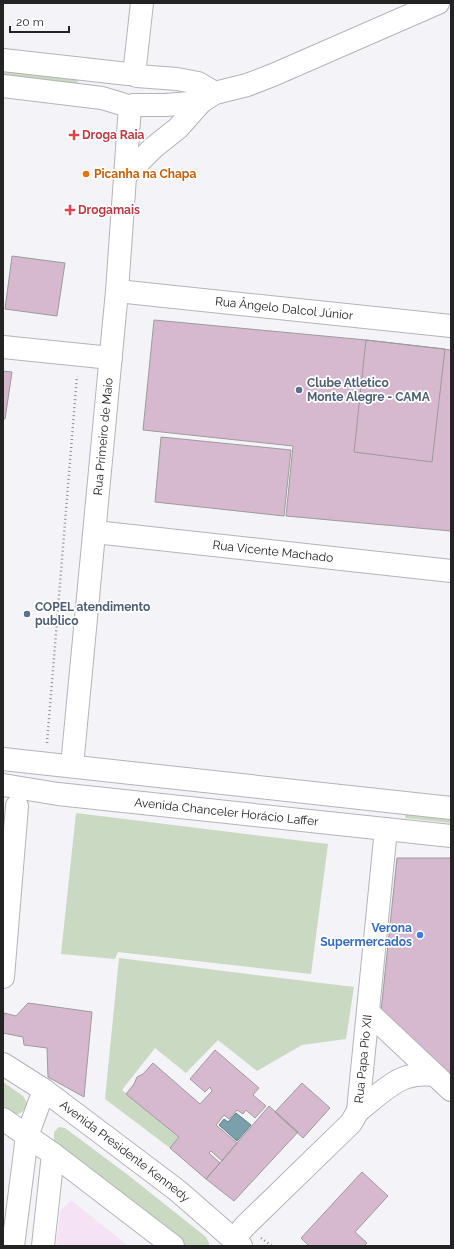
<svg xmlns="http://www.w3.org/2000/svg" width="454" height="1249" font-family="Raleway,sans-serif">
  <rect width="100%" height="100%" fill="#f3f3f8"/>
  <path fill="#f5e3f5" d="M 71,1200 L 128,1246 L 56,1246 L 60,1212 Z"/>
  <path fill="#cad9c2" d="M 3,70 L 78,79 L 77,86 L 3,77 Z
    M 406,810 L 451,815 L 451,823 L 405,818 Z
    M 76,813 L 328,844 L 311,974 L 118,952 L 115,959 L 61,954 Z
    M 119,958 L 354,987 L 346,1039 L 302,1045 L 257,1071 L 218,1040 L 186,1073 L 155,1048 L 122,1090 L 179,1137 L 170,1148 L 105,1099 Z
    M 3,1082 L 23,1096 L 28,1104 C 23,1115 13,1118 3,1111 Z
    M 59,1127 L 65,1128 L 128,1175 L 206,1237 L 209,1243 L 209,1246 L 183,1246 L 54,1141 L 54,1132 Z"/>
  <path fill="#7aa0ab" stroke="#607a82" d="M 236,1113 L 251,1125 L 237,1141 L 219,1125 L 224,1119 L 228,1122 Z"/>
  <path fill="#d6b9ce" stroke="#9d9a9c" d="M 12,256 L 65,263 L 57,316 L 5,309 Z
    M 154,320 L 366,340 L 451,350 L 451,531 L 286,516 L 293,446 L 143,430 Z
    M 366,340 L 445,349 L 432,462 L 354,452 Z
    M 3,371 L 12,372 L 5,419 L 3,419 Z
    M 161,437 L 291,450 L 284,516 L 155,502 Z
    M 397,858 L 451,858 L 451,1074 L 381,1011 Z
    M 28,1003 L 92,1012 L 84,1097 L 48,1077 L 47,1048 L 24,1045 L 23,1037 L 3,1033 L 4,1013 L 16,1016 Z
    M 215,1050 L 259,1088 L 253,1095 L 266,1106 L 255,1118 L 246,1110 L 243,1114 L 237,1110 L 229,1119 L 224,1115 L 216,1125 L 237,1143 L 222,1161 L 211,1151 L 209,1153 L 220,1163 L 206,1179 L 170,1148 L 179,1137 L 126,1094 L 134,1084 L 137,1077 L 143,1074 L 153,1063 L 200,1104 L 212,1091 L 210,1087 L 205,1092 L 190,1079 Z
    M 302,1083 L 330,1108 L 303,1138 L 275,1112 Z
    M 269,1106 L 298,1132 L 234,1201 L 206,1179 Z
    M 362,1172 L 388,1196 L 355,1232 L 367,1243 L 364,1246 L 309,1246 L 301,1238 Z"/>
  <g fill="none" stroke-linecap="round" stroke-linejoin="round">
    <g stroke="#b4b4b8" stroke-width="24">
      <g id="minor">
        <path d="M 134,75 L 142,3"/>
        <path id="s1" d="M 117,291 L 451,326"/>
        <path d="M 3,347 L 111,358"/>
        <path id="s2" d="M 95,532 L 451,571"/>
        <path d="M 3,977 L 17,806"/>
        <path d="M 368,1012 L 451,1090"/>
        <path d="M 358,1111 C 371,1101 392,1081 407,1077 C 416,1074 425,1074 435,1075"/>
        <path id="s3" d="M 234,1239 L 245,1226 L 351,1123 L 358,1111 L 386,829"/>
        <path d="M 13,1246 L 27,1136 L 44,1090"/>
        <path d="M 43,1246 L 53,1154"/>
      </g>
    </g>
    <g stroke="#b4b4b8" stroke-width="24">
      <g id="major">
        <path d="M 3,60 L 128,74"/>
        <path d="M 137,76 L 177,79 L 198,83 L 215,93"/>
        <path d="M 3,86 L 102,98 L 122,104"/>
        <path d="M 133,105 L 166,105 L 201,102 L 215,93 L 247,85 L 273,75 L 438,3"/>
        <path d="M 125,176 L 153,148 L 178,128 L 201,102"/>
        <path d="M 3,759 L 451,808"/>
        <path id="s4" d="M 72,766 L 117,291 L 130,106"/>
        <path id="s5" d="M 3,785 L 58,794 L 451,836"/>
        <path id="s6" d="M 3,1064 L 44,1090 L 178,1191 L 241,1246"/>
        <path d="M 3,1119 L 53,1154 L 173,1246"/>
      </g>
    </g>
    <path stroke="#929295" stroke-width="2.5" stroke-dasharray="1 3" stroke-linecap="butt" d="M 47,743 L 77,376
      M 261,1238 L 272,1246"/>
    <use href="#minor" stroke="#fff" stroke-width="22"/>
    <use href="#major" stroke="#fff" stroke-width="22"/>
  </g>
  <g fill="#e0444e" stroke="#fff" stroke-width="1.5">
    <path d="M72 129h4v4h4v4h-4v4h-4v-4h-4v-4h4z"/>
    <path d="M68 204h4v4h4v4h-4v4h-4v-4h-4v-4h4z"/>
  </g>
  <circle fill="#e8710a" stroke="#fff" stroke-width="1.5" cx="86" cy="174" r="4"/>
  <g fill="#5c6f8a" stroke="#fff" stroke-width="1.5">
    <circle cx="299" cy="390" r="4"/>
    <circle cx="27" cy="614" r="4"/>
  </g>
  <circle fill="#3f7fe0" stroke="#fff" stroke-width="1.5" cx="420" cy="935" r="4"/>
  <g text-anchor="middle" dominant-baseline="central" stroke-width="3.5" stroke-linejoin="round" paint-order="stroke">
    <g font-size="12" font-weight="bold" fill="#be3a42" stroke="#fff" text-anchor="start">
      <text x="82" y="135">Droga Raia</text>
      <text x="78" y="210">Drogamais</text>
    </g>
    <g font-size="12" font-weight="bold" fill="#c56008" stroke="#fff" text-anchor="start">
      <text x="94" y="174">Picanha na Chapa</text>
    </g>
    <g font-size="12" fill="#232324" stroke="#fff">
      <text stroke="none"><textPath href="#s1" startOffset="168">Rua Ângelo Dalcol Júnior</textPath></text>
      <text stroke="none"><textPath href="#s4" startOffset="331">Rua Primeiro de Maio</textPath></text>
      <text stroke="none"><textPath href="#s2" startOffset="179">Rua Vicente Machado</textPath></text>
      <text stroke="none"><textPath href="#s5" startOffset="225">Avenida Chanceler Horácio Laffer</textPath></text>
      <text stroke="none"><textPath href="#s3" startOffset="231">Rua Papa Pio XII</textPath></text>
      <text stroke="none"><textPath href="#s6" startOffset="150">Avenida Presidente Kennedy</textPath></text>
    </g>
    <g font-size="12" font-weight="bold" fill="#4e5e75" stroke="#fff" text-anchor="start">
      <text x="307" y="383">Clube Atletico<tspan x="307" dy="14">Monte Alegre - CAMA</tspan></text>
      <text x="35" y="607">COPEL atendimento<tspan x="35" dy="14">publico</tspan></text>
    </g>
    <g font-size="12" font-weight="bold" fill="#366cbe" stroke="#fff" text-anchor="end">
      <text x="412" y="928">Verona<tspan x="412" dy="14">Supermercados</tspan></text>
    </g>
  </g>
  <rect width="454" height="1249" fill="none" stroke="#232324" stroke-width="8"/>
  <path d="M10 26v6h59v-6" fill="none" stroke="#232324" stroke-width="2"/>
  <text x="16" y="26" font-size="12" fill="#232324" stroke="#ffffff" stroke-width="3" paint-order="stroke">20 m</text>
</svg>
